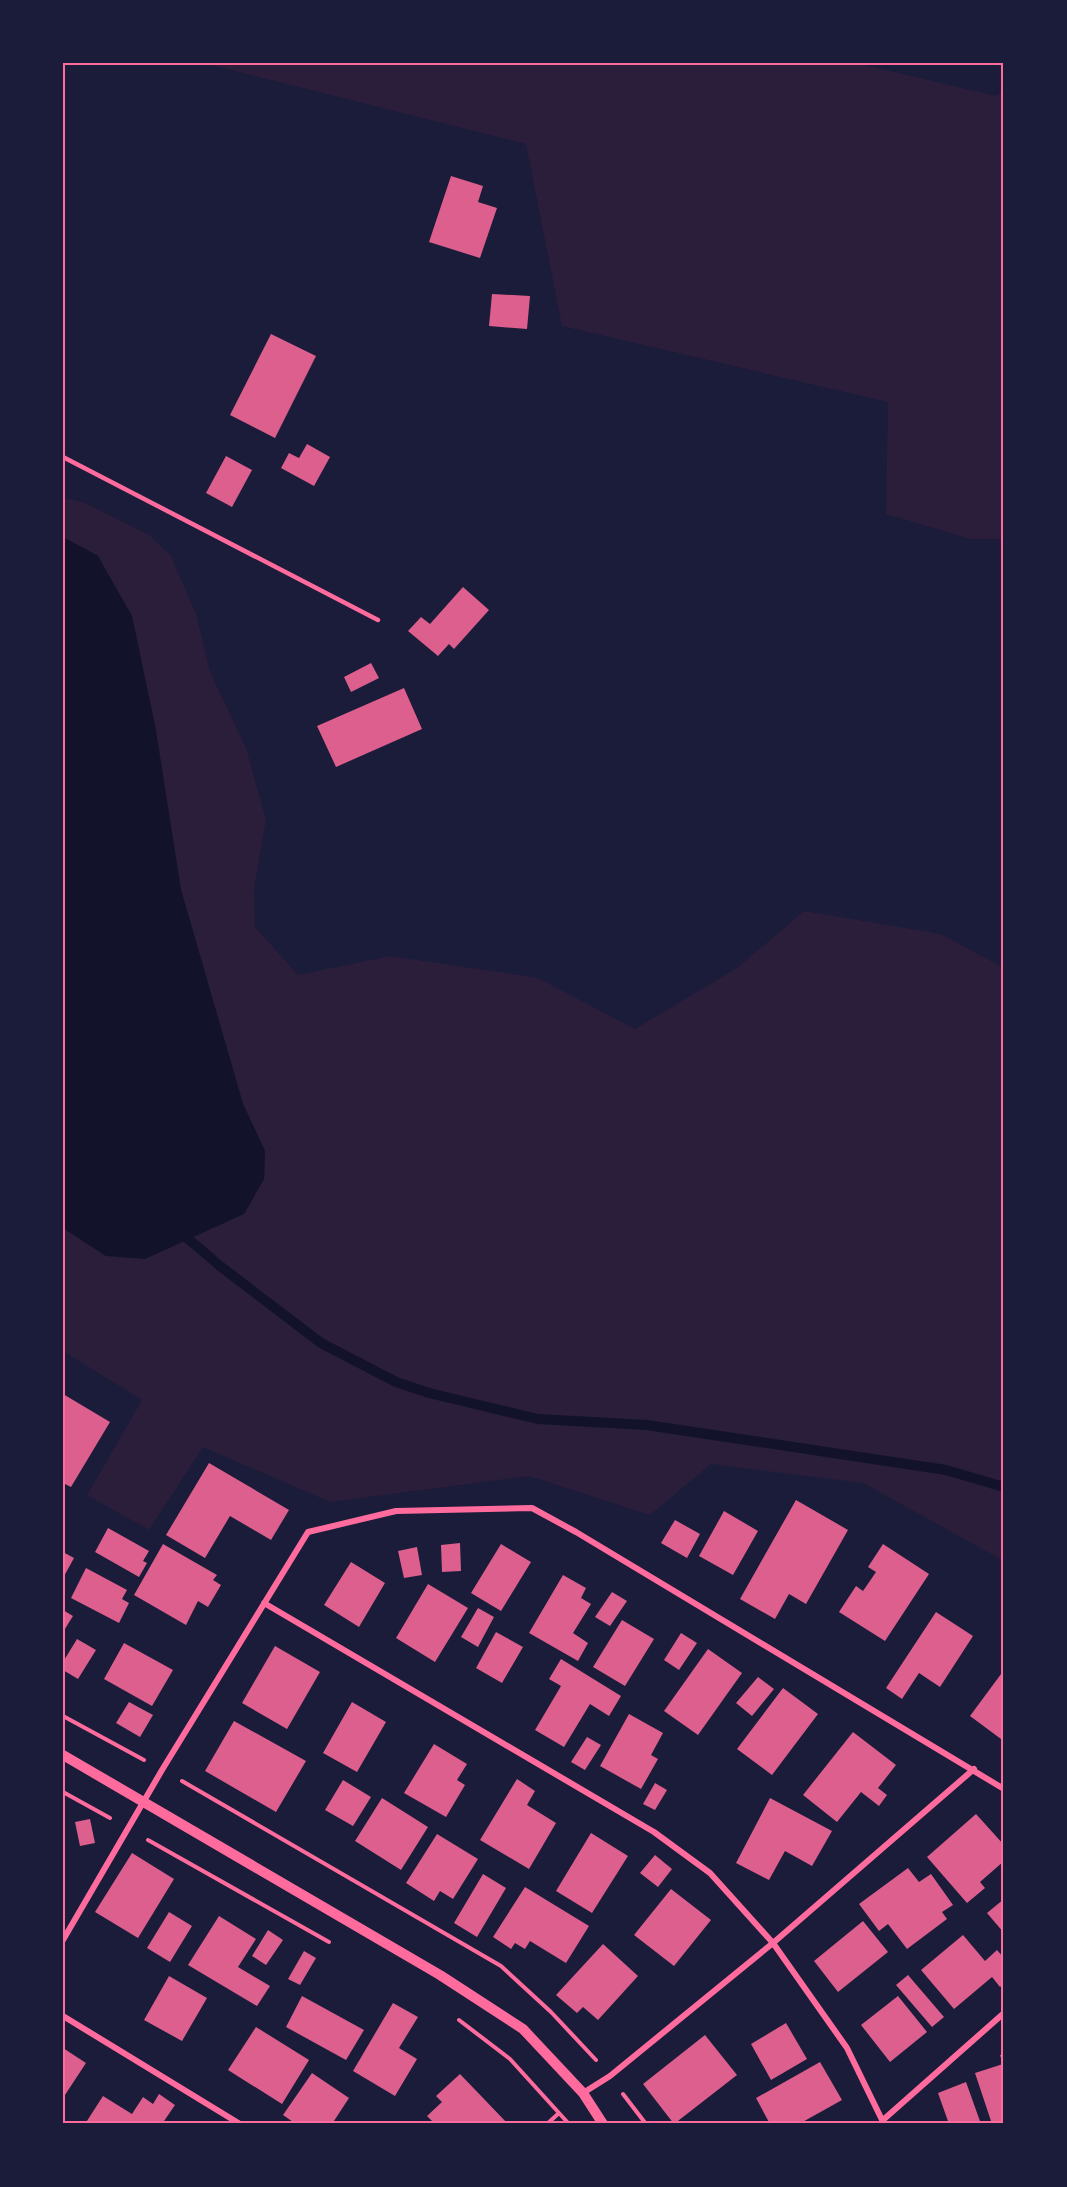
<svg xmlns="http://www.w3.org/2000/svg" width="1067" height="2187" font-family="Signika,sans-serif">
  <rect width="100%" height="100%" fill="#1b1b3a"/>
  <path fill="#2a1e3b" d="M 203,63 L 856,63 L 996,96 L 1004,91 L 1004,539 L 971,539 L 886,514 L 888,402 L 562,326 L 526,144 Z
    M 63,498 L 83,502 L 149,535 L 171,556 L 196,614 L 210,672 L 246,748 L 266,820 L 254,889 L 255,927 L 298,975 L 390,956 L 538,978 L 635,1029 L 737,968 L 804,911 L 941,934 L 1004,968 L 1004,1561 L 863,1483 L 711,1464 L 650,1515 L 529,1476 L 330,1502 L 203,1447 L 149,1530 L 87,1495 L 142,1400 L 63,1351 L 63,1228 L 106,1256 L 264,1179 L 265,1151 L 243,1104 L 181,890 L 155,725 L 98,556 L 63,537 Z"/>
  <path fill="#12122b" d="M 63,537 L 98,556 L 132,616 L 155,725 L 181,890 L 243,1104 L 265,1151 L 264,1179 L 244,1214 L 145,1259 L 106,1256 L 63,1228 Z"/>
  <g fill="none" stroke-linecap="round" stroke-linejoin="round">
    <path stroke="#12122b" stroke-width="10" d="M 179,1231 L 220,1266 L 321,1343 L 396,1382 L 429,1393 L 538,1419 L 647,1425 L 946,1470 L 1004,1487"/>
  </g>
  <path fill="#dd5f8e" d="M 451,176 L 483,186 L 478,202 L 497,208 L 480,258 L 429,242 Z
    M 492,294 L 530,296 L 527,329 L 489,326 Z
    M 271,334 L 316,356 L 275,438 L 230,415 Z
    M 307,444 L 330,457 L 314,486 L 281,468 L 289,453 L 299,458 Z
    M 226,456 L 252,470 L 232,507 L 206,493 Z
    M 463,587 L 489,610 L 454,649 L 449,644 L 438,656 L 408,631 L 421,617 L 430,624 Z
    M 371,663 L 379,678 L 351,692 L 344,677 Z
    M 404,688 L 422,729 L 336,767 L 317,726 Z
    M 63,1394 L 110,1422 L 71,1487 L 63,1483 Z
    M 209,1463 L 289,1510 L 271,1540 L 230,1516 L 205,1558 L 166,1535 Z
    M 796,1500 L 848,1530 L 806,1604 L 789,1594 L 775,1619 L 740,1599 Z
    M 724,1511 L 758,1531 L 733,1575 L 699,1556 Z
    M 675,1520 L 700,1534 L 687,1558 L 661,1543 Z
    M 108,1528 L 149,1551 L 143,1561 L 147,1563 L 139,1577 L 95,1552 Z
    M 460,1543 L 461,1571 L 442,1572 L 441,1545 Z
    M 163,1544 L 217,1575 L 213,1580 L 221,1585 L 208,1607 L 198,1601 L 186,1625 L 134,1595 Z
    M 501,1544 L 531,1562 L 501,1611 L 471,1593 Z
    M 883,1544 L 929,1574 L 885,1641 L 839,1612 L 856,1586 L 863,1591 L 876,1572 L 868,1567 Z
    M 417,1547 L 422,1575 L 404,1578 L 398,1551 Z
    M 63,1552 L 74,1558 L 63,1578 Z
    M 351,1562 L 385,1583 L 359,1627 L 324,1605 Z
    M 86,1568 L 127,1590 L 122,1599 L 129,1603 L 119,1623 L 71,1598 Z
    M 563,1575 L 586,1588 L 581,1598 L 591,1604 L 573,1633 L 588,1643 L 578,1661 L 529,1633 Z
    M 428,1584 L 468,1608 L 435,1662 L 396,1638 Z
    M 612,1592 L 627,1601 L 610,1626 L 595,1617 Z
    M 478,1608 L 494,1617 L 478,1647 L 461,1637 Z
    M 63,1610 L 73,1616 L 63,1632 Z
    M 936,1612 L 973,1636 L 940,1687 L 919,1673 L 902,1699 L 886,1688 Z
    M 622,1620 L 654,1639 L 625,1686 L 593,1667 Z
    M 496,1632 L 523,1647 L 502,1683 L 476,1668 Z
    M 681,1633 L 697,1643 L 679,1670 L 664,1660 Z
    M 77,1639 L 96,1650 L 78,1679 L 63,1670 L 63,1662 Z
    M 124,1643 L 173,1670 L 152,1706 L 104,1679 Z
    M 275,1646 L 320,1672 L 287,1729 L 242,1703 Z
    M 708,1649 L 742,1673 L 698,1735 L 664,1711 Z
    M 561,1659 L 621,1696 L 609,1716 L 590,1704 L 564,1747 L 535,1730 L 561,1686 L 549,1679 Z
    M 1004,1670 L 1004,1736 L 1001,1739 L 970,1716 Z
    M 758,1677 L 774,1689 L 752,1716 L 736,1703 Z
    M 783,1688 L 818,1714 L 772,1775 L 737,1749 Z
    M 129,1702 L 153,1715 L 140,1737 L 116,1723 Z
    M 352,1702 L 386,1722 L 357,1772 L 323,1753 Z
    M 629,1714 L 663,1733 L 651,1755 L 658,1759 L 641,1789 L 600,1766 Z
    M 234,1721 L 306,1761 L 276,1812 L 205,1771 Z
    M 853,1732 L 896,1765 L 878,1788 L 887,1795 L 879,1806 L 861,1792 L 837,1822 L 803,1795 Z
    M 587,1737 L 601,1745 L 585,1770 L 571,1762 Z
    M 434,1744 L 467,1764 L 457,1780 L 465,1785 L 446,1817 L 404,1793 Z
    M 517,1779 L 535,1791 L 527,1805 L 556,1823 L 529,1869 L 480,1840 Z
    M 343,1780 L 371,1797 L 353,1826 L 325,1810 Z
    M 655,1783 L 667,1790 L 655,1810 L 643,1804 Z
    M 382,1798 L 428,1827 L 401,1870 L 355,1841 Z
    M 770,1798 L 832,1831 L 812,1866 L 785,1851 L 769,1880 L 736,1863 Z
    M 976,1814 L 1004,1845 L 1004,1861 L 980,1882 L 985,1888 L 967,1903 L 927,1857 Z
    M 90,1819 L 95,1843 L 80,1846 L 75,1822 Z
    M 591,1833 L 628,1856 L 592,1913 L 556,1891 Z
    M 437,1834 L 478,1859 L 453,1899 L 440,1891 L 434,1901 L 406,1883 Z
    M 132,1853 L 174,1879 L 138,1938 L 95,1912 Z
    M 655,1855 L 672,1869 L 658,1887 L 640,1873 Z
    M 908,1868 L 919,1882 L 931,1874 L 953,1905 L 942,1912 L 947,1919 L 907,1949 L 888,1924 L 879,1931 L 859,1904 Z
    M 483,1874 L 506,1888 L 477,1937 L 454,1923 Z
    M 525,1887 L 589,1926 L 566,1963 L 530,1941 L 525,1949 L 515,1943 L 511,1949 L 493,1937 Z
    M 671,1889 L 711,1920 L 674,1966 L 634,1935 Z
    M 1004,1899 L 1004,1933 L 987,1913 Z
    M 169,1912 L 192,1926 L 170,1962 L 147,1948 Z
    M 219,1916 L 256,1939 L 238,1967 L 270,1986 L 257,2006 L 188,1965 Z
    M 863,1921 L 888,1952 L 838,1992 L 814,1961 Z
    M 268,1930 L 283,1940 L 266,1965 L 252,1956 Z
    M 963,1935 L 985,1961 L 997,1950 L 1004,1958 L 1004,1984 L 1000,1987 L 992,1977 L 954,2009 L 921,1970 Z
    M 603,1944 L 638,1976 L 598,2020 L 583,2007 L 577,2013 L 556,1995 Z
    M 304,1951 L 316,1958 L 300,1985 L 288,1979 Z
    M 908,1975 L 944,2017 L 932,2027 L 896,1985 Z
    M 169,1976 L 207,1998 L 182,2041 L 144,2020 Z
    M 302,1996 L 364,2030 L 346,2060 L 286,2027 Z
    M 898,1996 L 927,2032 L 890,2062 L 861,2025 Z
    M 393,2003 L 418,2017 L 399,2048 L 417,2059 L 395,2096 L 353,2071 Z
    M 786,2023 L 807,2059 L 771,2080 L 751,2044 Z
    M 256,2027 L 309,2060 L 282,2104 L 228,2070 Z
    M 705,2035 L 737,2075 L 674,2124 L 643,2084 Z
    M 63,2048 L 86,2063 L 63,2098 Z
    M 1004,2054 L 1004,2124 L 992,2124 L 975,2073 L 1003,2064 L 1000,2055 Z
    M 820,2062 L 842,2100 L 799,2124 L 770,2124 L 756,2098 Z
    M 312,2073 L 349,2098 L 332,2124 L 296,2124 L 283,2115 Z
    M 460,2074 L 508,2124 L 435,2124 L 427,2116 L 442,2102 L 436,2096 Z
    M 966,2082 L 981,2124 L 949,2124 L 938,2093 Z
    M 159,2094 L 175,2105 L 162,2124 L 151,2124 L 147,2121 L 146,2124 L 85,2124 L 103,2096 L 132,2114 L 143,2097 L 153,2104 Z"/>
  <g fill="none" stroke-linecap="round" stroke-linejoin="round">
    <path stroke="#ff6b9d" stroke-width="4" d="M 63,1716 L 144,1760
      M 182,1781 L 501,1966 L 551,2012 L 596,2060
      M 63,1792 L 110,1818
      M 148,1840 L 329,1942
      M 459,2020 L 510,2059 L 559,2113
      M 623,2094 L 646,2124
      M 547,2124 L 559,2113 L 569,2124"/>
    <path stroke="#ff6b9d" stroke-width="4.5" d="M 63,457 L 378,620"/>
    <path stroke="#ff6b9d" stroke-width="6" d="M 264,1603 L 654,1832 L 710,1873 L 773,1943 L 847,2048 L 884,2124
      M 63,1940 L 162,1770 L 308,1532 L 396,1511 L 532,1508 L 576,1532 L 1004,1789
      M 63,2016 L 240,2124
      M 583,2093 L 610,2076 L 773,1943 L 974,1769
      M 883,2120 L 1004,2013"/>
    <path stroke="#ff6b9d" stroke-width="10" d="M 63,1755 L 440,1975 L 523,2029 L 583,2093 L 603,2124"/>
  </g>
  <rect width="1067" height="2187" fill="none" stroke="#1b1b3a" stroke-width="129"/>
  <rect x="64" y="64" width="938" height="2058" fill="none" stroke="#ff6b9d" stroke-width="2"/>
</svg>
